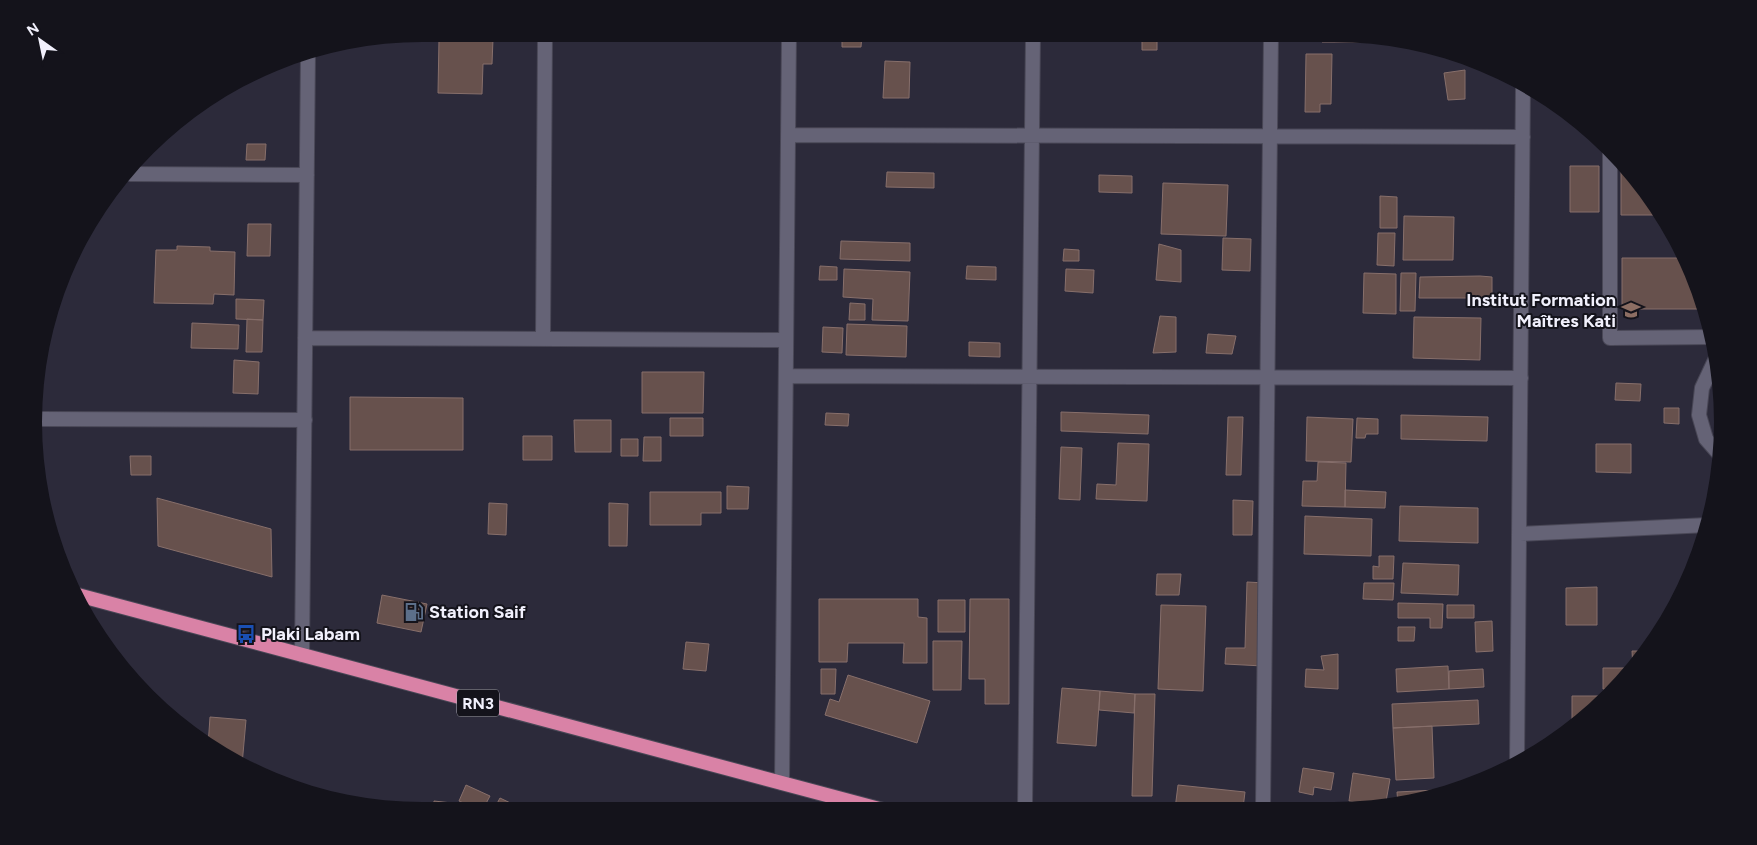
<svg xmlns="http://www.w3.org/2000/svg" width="1757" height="845" font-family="Figtree,sans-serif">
  <rect width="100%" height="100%" fill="#2c2a3a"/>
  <path fill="#67514d" stroke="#876f6b" d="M 820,34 L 862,34 L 861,47 L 842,47 L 842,39 L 819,38 Z
    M 1165,34 L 1201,34 L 1201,39 L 1165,37 Z
    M 1322,34 L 1390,39 L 1390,42 L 1322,42 Z
    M 1142,36 L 1157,36 L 1157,50 L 1142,50 Z
    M 439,39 L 493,39 L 492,64 L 483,64 L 482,94 L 438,93 Z
    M 1306,54 L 1332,54 L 1331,104 L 1320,104 L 1320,112 L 1305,112 Z
    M 885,61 L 910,62 L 909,98 L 883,98 Z
    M 1465,70 L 1465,99 L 1448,100 L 1444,73 Z
    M 247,144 L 266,144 L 265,160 L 246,160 Z
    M 1621,162 L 1658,207 L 1662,215 L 1621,215 Z
    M 1570,166 L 1599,166 L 1599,212 L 1570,212 Z
    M 887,172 L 934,173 L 934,188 L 886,187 Z
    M 1099,175 L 1132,176 L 1132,193 L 1099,192 Z
    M 1163,183 L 1228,185 L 1226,236 L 1161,234 Z
    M 1380,196 L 1397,197 L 1397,228 L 1380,228 Z
    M 1404,216 L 1454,217 L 1453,260 L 1403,260 Z
    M 248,224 L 271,224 L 270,256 L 247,256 Z
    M 1378,233 L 1395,233 L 1394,266 L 1377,265 Z
    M 1223,238 L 1251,239 L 1250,271 L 1222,270 Z
    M 841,241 L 910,243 L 910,261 L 840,259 Z
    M 1159,244 L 1181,250 L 1181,282 L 1156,280 Z
    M 177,246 L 210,247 L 210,251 L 235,252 L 234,295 L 214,294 L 213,304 L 154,303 L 156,250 L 177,250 Z
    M 1064,249 L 1079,250 L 1079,261 L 1063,261 Z
    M 1622,258 L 1685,258 L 1694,274 L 1704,309 L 1622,309 Z
    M 820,266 L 837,267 L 837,280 L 819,280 Z
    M 967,266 L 996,267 L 996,280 L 966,279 Z
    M 844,269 L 910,272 L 908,321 L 872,320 L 873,299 L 843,297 Z
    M 1066,269 L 1094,270 L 1093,293 L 1065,291 Z
    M 1364,273 L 1396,274 L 1396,314 L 1363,313 Z
    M 1401,273 L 1416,273 L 1415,311 L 1400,311 Z
    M 1480,276 L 1492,277 L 1492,298 L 1419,298 L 1420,277 Z
    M 236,299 L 264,300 L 263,320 L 236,319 Z
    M 850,303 L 865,304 L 865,320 L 849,320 Z
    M 1160,316 L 1176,317 L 1176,352 L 1153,353 Z
    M 1414,317 L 1481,318 L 1480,360 L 1413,358 Z
    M 247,319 L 263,320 L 262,352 L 246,352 Z
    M 192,323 L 239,325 L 238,349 L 191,348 Z
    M 847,324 L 907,326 L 906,357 L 846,355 Z
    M 823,327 L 843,328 L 842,353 L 822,352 Z
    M 1208,334 L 1236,336 L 1232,354 L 1206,353 Z
    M 969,342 L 1000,343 L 1000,357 L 969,356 Z
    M 234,360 L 259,362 L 258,394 L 233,393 Z
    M 642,372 L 704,372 L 703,413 L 642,413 Z
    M 1616,383 L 1641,384 L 1640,401 L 1615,400 Z
    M 350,397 L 463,398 L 463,450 L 350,450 Z
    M 1664,408 L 1679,408 L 1679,424 L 1664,423 Z
    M 1061,412 L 1149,415 L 1148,434 L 1061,431 Z
    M 826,413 L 849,414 L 848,426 L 825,425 Z
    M 1401,415 L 1488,417 L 1487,441 L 1401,439 Z
    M 1228,417 L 1243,417 L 1241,475 L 1226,475 Z
    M 1307,417 L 1353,419 L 1351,462 L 1306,461 Z
    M 670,418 L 703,418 L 703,436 L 670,436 Z
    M 1357,418 L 1378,419 L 1378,434 L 1366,434 L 1365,438 L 1356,438 Z
    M 574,420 L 611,420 L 611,452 L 575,452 Z
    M 523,436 L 552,436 L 552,460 L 523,460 Z
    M 644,437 L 661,437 L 661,461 L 643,461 Z
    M 621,439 L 638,439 L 638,456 L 621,456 Z
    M 1118,443 L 1149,444 L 1147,501 L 1096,499 L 1097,484 L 1116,485 Z
    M 1596,444 L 1631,444 L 1631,473 L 1596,472 Z
    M 1061,447 L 1082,448 L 1080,500 L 1059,499 Z
    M 130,456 L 151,456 L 151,475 L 131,475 Z
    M 1318,462 L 1346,463 L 1345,507 L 1302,506 L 1303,481 L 1317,481 Z
    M 727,486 L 749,487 L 748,509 L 727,509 Z
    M 1345,490 L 1386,492 L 1385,508 L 1345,507 Z
    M 650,492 L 721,492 L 721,513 L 701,513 L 701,525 L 650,525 Z
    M 157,498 L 271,529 L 272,577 L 158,546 Z
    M 1233,500 L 1253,501 L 1252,535 L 1233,535 Z
    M 489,503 L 507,504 L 506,535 L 488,534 Z
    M 609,503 L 628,504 L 627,546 L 609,546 Z
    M 1400,506 L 1478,508 L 1478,543 L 1399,541 Z
    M 1305,516 L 1372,519 L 1371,556 L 1304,554 Z
    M 1379,556 L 1394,556 L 1393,579 L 1373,579 L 1373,566 L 1379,567 Z
    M 1403,563 L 1459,565 L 1458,595 L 1401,593 Z
    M 1157,574 L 1181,574 L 1179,595 L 1156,595 Z
    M 1247,582 L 1266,583 L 1263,666 L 1225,664 L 1226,648 L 1245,648 Z
    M 1364,583 L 1394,583 L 1393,600 L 1363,599 Z
    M 1597,587 L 1597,625 L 1566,625 L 1566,588 Z
    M 382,595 L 427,604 L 421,632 L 377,623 Z
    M 819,599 L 918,599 L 918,617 L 927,618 L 927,663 L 903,663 L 904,643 L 848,643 L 847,662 L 819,662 Z
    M 970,599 L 1009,599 L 1009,704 L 985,704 L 985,679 L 969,679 Z
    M 938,600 L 965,600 L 965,632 L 938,632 Z
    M 1398,603 L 1443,604 L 1442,628 L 1430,628 L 1430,618 L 1398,618 Z
    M 1161,605 L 1206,606 L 1203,691 L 1158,689 Z
    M 1447,605 L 1474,605 L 1474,618 L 1447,618 Z
    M 1492,621 L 1493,651 L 1476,652 L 1475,622 Z
    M 1398,627 L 1415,627 L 1414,641 L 1398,641 Z
    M 933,641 L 962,641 L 961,690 L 933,690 Z
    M 686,642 L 709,644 L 706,671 L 683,669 Z
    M 1632,651 L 1648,651 L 1643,659 L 1633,669 Z
    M 1338,654 L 1338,689 L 1305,687 L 1306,669 L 1324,670 L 1321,656 Z
    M 1448,666 L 1449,689 L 1397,692 L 1396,669 Z
    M 1603,668 L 1624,668 L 1624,678 L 1613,689 L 1603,689 Z
    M 821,669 L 836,669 L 835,694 L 821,694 Z
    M 1483,669 L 1484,687 L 1449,689 L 1449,671 Z
    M 848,675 L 930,701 L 917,743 L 825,715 L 830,699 L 839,702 Z
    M 1062,688 L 1100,691 L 1096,746 L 1057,743 Z
    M 1100,691 L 1135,694 L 1134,713 L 1099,710 Z
    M 1135,694 L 1155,694 L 1152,796 L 1132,796 Z
    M 1572,696 L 1606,696 L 1572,730 Z
    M 1478,700 L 1479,724 L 1393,728 L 1392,704 Z
    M 210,717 L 246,720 L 242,765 L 208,746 Z
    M 1432,726 L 1434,778 L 1396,780 L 1393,728 Z
    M 1303,768 L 1334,773 L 1331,790 L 1314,787 L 1313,795 L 1299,792 Z
    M 1353,773 L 1390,779 L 1385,807 L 1349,801 Z
    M 466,785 L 490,796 L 482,811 L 459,801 Z
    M 1178,785 L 1245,792 L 1243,808 L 1175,809 Z
    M 1457,789 L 1398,805 L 1397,792 Z
    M 500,798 L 527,811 L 493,811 Z
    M 341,799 L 407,804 L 406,810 L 346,804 L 341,802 Z
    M 434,801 L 452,803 L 451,811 L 433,811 Z
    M 1303,804 L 1327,808 L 1302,808 Z"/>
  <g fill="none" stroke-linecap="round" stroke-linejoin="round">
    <g stroke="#494756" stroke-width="16">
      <path id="service" d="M 1610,149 L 1610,338 L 1713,337
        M 1717,356 L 1702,388 L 1699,415 L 1706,439 L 1720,455"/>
    </g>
    <g stroke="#494756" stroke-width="16">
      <path id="minor" d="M 788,135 L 1523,137
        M 130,174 L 307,175
        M 305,338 L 786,340
        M 543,339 L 545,34
        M 786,376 L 1521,378
        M 39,419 L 305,420
        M 1520,534 L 1708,525
        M 302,655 L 308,53
        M 1517,762 L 1523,85
        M 782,783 L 789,34
        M 1263,808 L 1271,34
        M 1025,809 L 1033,34"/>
    </g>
    <g stroke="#494756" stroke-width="16">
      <path id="trunk" d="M 74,594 L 883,810"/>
    </g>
    <use href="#service" stroke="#656376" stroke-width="14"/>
    <use href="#minor" stroke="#656376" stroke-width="14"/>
    <use href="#trunk" stroke="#d982a6" stroke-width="14"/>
  </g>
  <defs>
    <g id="school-bare" transform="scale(1.5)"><path d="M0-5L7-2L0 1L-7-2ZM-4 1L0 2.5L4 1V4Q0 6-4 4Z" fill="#8d6e63" stroke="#14131b" stroke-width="2.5" paint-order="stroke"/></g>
    <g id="fuel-bare" transform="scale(1.5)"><path d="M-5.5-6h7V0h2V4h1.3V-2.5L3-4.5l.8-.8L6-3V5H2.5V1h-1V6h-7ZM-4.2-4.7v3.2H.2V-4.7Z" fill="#5c6f8a" stroke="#14131b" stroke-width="2.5" paint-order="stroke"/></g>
    <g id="bus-bare" transform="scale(1.5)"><path d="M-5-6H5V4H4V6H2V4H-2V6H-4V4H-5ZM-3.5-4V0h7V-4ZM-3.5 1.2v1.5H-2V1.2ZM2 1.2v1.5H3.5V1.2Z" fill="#1a4fb4" stroke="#14131b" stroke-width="2.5" paint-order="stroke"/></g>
  </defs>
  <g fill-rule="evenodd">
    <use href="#school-bare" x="1631" y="310"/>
    <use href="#fuel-bare" x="414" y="612"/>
    <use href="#bus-bare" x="246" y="634"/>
  </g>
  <g text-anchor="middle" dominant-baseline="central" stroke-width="4" stroke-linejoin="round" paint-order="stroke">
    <rect fill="#14131b" stroke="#afaeb8" stroke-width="1" x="457" y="689.5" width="42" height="27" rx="4"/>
    <g font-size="16" font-weight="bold" fill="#f1f0fc">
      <text x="478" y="703">RN3</text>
    </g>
    <g font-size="18" font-weight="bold" fill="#f1f0fc" stroke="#14131b" text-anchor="start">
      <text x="1616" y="300" text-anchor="end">Institut Formation<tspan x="1616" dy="21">Maîtres Kati</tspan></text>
      <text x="429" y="612">Station Saif</text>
      <text x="261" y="634">Plaki Labam</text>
    </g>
  </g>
  <path d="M0 0H1757V845H0ZM422 42H1334A380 380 0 0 1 1714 422V422A380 380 0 0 1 1334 802H422A380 380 0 0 1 42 422V422A380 380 0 0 1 422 42Z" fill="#14131b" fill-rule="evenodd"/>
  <g transform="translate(40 40) rotate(327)" stroke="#14131b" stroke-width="4" paint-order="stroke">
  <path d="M0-4L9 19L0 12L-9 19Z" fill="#f1f0fc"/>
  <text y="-8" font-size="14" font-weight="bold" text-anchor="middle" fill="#f1f0fc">N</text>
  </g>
</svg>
